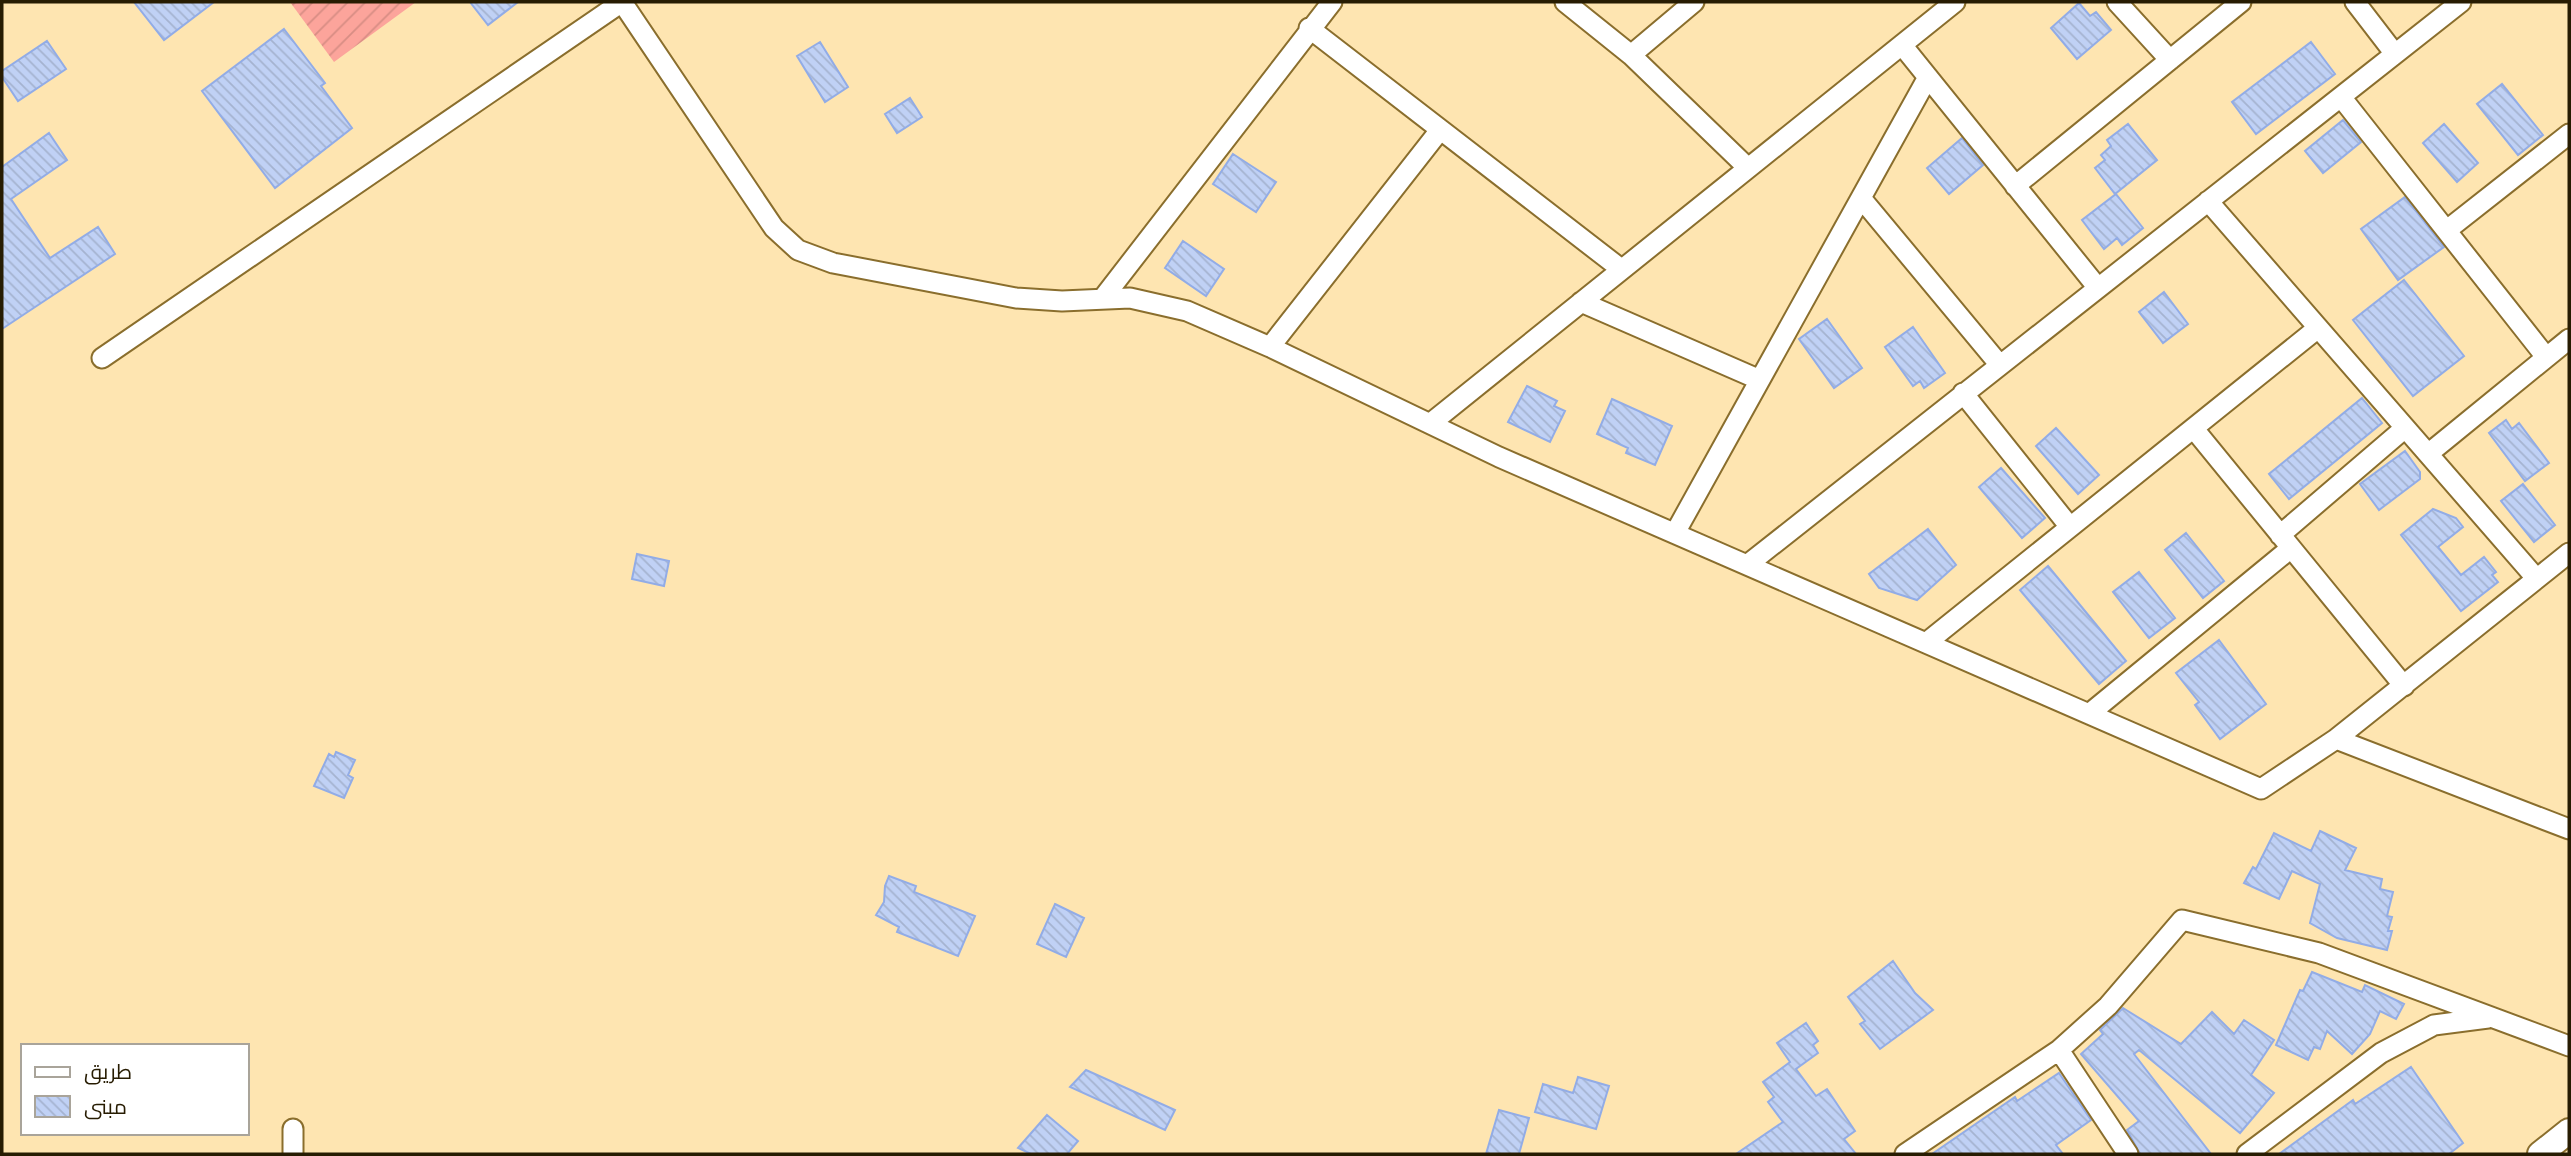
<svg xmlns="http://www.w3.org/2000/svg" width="2571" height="1156" font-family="Jost,Cairo,sans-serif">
  <defs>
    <pattern id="garden-furrows" width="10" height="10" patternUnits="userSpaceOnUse" patternTransform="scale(1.75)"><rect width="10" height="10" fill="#fca49b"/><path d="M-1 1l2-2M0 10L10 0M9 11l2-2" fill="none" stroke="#d88d84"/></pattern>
    <pattern id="building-back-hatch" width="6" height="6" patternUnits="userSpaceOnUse" patternTransform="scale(1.75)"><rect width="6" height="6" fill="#c0d1f5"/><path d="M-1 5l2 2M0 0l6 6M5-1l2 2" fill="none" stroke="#a5b3d0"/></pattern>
  </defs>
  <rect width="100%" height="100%" fill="#fee5b1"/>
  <path fill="url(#garden-furrows)" d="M 290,2 L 416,2 L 334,62 Z"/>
  <path fill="url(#building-back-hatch)" stroke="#92ace6" stroke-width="2" d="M 134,2 L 214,2 L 164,40 Z
    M 470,2 L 518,2 L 488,25 Z
    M 2079,3 L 2090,16 L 2096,12 L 2111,30 L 2077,59 L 2051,28 Z
    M 284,29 L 325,83 L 321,86 L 352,128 L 275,188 L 202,91 Z
    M 47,41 L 66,69 L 18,101 L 2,77 L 2,71 Z
    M 820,42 L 848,87 L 825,102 L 797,56 Z
    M 2311,42 L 2335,74 L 2256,134 L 2232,102 Z
    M 2502,84 L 2543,135 L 2518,155 L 2477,104 Z
    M 910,98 L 922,117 L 897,133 L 885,114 Z
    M 2343,120 L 2361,142 L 2323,173 L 2305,151 Z
    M 2128,124 L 2157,160 L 2115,194 L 2095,168 L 2105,160 L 2101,155 L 2111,146 L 2107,140 Z
    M 2444,124 L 2478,163 L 2457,182 L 2423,143 Z
    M 49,133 L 67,160 L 11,199 L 50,258 L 98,227 L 115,254 L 2,329 L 2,167 Z
    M 1962,138 L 1983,165 L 1949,194 L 1927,168 Z
    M 1233,154 L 1276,182 L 1256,212 L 1213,184 Z
    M 2116,194 L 2143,228 L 2122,245 L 2117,238 L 2104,249 L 2082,220 Z
    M 2405,197 L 2444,247 L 2398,280 L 2361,229 Z
    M 1183,241 L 1224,269 L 1206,296 L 1165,268 Z
    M 2404,280 L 2464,356 L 2413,396 L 2353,320 Z
    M 2164,292 L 2188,324 L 2163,343 L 2139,312 Z
    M 1827,319 L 1862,368 L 1834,388 L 1799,339 Z
    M 1913,327 L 1945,373 L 1924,388 L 1920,381 L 1913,386 L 1885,347 Z
    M 1527,386 L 1557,401 L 1554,406 L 1565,411 L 1550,442 L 1508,422 Z
    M 2362,398 L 2382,423 L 2289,499 L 2269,474 Z
    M 1612,399 L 1672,426 L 1655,465 L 1626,453 L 1628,448 L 1597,434 Z
    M 2506,420 L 2512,429 L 2519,423 L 2549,463 L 2525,481 L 2489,433 Z
    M 2056,428 L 2099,475 L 2078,494 L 2036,446 Z
    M 2405,451 L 2420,472 L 2420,479 L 2379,510 L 2360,484 Z
    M 2001,468 L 2045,518 L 2022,538 L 1979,487 Z
    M 2523,484 L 2555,525 L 2534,542 L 2501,501 Z
    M 2433,509 L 2456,518 L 2463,527 L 2438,547 L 2461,575 L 2484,557 L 2496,572 L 2492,575 L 2498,582 L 2461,611 L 2401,535 Z
    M 1928,529 L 1956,565 L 1917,600 L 1879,588 L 1869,574 Z
    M 2186,533 L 2224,581 L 2203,598 L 2165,550 Z
    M 637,554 L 669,561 L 664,586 L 632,579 Z
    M 2048,566 L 2126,661 L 2099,684 L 2020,590 Z
    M 2139,572 L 2175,618 L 2149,638 L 2113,592 Z
    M 2219,640 L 2266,704 L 2220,739 L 2195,705 L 2199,702 L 2176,673 Z
    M 336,752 L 355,760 L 348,775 L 353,778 L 344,798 L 314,786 L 329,754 L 334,757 Z
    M 2320,831 L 2356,848 L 2345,870 L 2382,879 L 2380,889 L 2393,892 L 2387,916 L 2392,917 L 2388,931 L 2392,931 L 2387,950 L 2337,938 L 2310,923 L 2320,884 L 2292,871 L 2279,899 L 2244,883 L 2253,867 L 2256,869 L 2274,833 L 2311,851 Z
    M 889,876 L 916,886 L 914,892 L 975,916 L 958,956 L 897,932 L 899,927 L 876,915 L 884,902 L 885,886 Z
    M 1055,904 L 1084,918 L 1066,957 L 1037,944 Z
    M 1893,961 L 1915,993 L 1933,1010 L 1880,1049 L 1860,1024 L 1865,1021 L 1848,997 Z
    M 2312,972 L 2362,992 L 2365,985 L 2404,1004 L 2396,1019 L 2380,1011 L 2370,1034 L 2352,1054 L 2327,1031 L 2320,1049 L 2314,1047 L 2308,1060 L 2276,1045 L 2300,990 L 2303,991 Z
    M 2123,1008 L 2181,1044 L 2212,1012 L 2234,1034 L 2244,1020 L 2274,1040 L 2251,1075 L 2274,1093 L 2240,1133 L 2139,1050 L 2134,1054 L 2211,1154 L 2140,1154 L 2127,1130 L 2139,1121 L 2081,1054 L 2103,1034 L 2100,1030 Z
    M 1806,1023 L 1818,1041 L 1813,1045 L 1818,1053 L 1796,1069 L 1816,1096 L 1827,1089 L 1855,1131 L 1844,1139 L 1856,1154 L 1736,1154 L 1783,1122 L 1768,1102 L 1774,1097 L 1763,1082 L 1790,1062 L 1777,1043 Z
    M 2411,1067 L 2463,1143 L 2449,1154 L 2279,1154 L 2353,1100 L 2355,1104 Z
    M 1086,1070 L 1175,1110 L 1165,1130 L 1070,1087 Z
    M 2059,1073 L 2091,1120 L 2056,1145 L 2063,1154 L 1932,1154 L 2015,1097 L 2017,1101 Z
    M 1578,1077 L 1609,1086 L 1596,1129 L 1535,1112 L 1543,1084 L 1573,1093 Z
    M 1499,1110 L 1529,1118 L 1519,1154 L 1486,1154 Z
    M 1047,1115 L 1078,1141 L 1067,1154 L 1031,1154 L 1018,1148 Z"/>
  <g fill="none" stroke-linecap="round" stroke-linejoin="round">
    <g stroke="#8a6e2d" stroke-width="23">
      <path id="minor" d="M 622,2 L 774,228 L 798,250 L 833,263 L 1016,298 L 1062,301 L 1130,298 L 1187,311 L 1270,347 L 1499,457 L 2261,789 L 2336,739 L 2569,553
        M 1565,2 L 1631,55 L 1748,168
        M 2117,2 L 2170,60
        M 2355,2 L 2395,54
        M 1309,28 L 1621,269
        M 1902,45 L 2098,288
        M 1631,55 L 1694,2
        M 2341,97 L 2546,357
        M 2015,186 L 2241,2
        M 1861,198 L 1999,364
        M 2208,201 L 2536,578
        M 2447,230 L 2569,134
        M 1103,298 L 1332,2
        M 1581,302 L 1760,380
        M 1270,347 L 1440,130
        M 102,358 L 622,2
        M 1963,393 L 2070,527
        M 1431,423 L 1955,2
        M 2194,429 L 2404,686
        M 2428,454 L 2569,339
        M 1675,533 L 1928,77
        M 2280,535 L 2405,428
        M 1747,565 L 2461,2
        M 1926,643 L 2318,328
        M 2089,714 L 2291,548
        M 2336,739 L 2569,829
        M 2059,1050 L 2128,1154
        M 293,1154 L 293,1129
        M 1905,1154 L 2059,1050 L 2108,1006 L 2182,920 L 2319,953 L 2569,1046
        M 2247,1154 L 2381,1053 L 2434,1025 L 2488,1018"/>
    </g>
    <g stroke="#8a6e2d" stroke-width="28">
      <path id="tertiary" d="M 2540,1154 L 2569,1131"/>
    </g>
    <use href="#minor" stroke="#fff" stroke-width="19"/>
    <use href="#tertiary" stroke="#fff" stroke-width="24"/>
  </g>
  <rect width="2571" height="1156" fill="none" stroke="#271c02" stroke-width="7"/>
  <rect x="21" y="1044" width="228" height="91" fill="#ffffff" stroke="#a9a49a" stroke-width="2"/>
  <rect x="35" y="1067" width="35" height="10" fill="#ffffff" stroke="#a9a49a" stroke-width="2"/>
  <text x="84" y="1079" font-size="21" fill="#271c02">طريق</text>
  <rect x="35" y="1096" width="35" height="21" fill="url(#building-back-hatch)" stroke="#a9a49a" stroke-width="2"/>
  <text x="84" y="1114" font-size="21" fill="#271c02">مبنى</text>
</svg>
